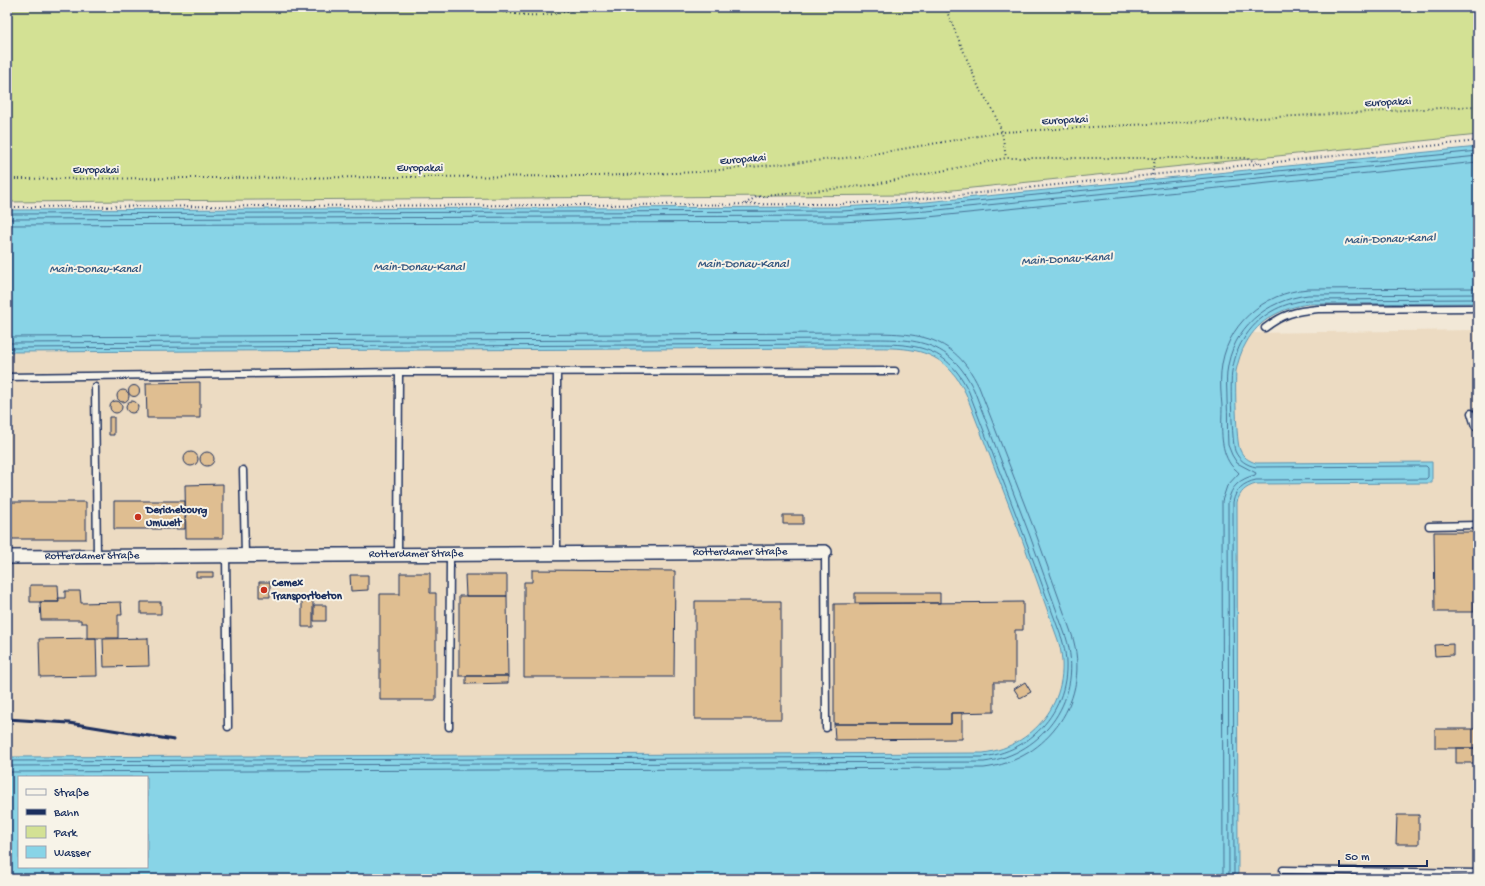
<svg xmlns="http://www.w3.org/2000/svg" width="1485" height="886" font-family="'Gochi Hand',sans-serif">
  <rect width="100%" height="100%" fill="#f2e8d7"/>
  <filter id="ink" filterUnits="userSpaceOnUse"><feTurbulence type="fractalNoise" baseFrequency=".025" numOctaves="2"/><feDisplacementMap in="SourceGraphic" scale="8" xChannelSelector="R" yChannelSelector="G"/><feConvolveMatrix kernelMatrix="1 2 1 2 8 2 1 2 1" color-interpolation-filters="sRGB"/></filter>
  <g filter="url(#ink)">
    <path fill="#ecdbc2" fill-rule="evenodd" d="M 1478,330 L 1478,879 L 7,879 L 7,352 L 894,348 L 1252,333 ZM 19,777 L 147,777 L 147,867 L 19,867 Z"/>
    <path fill="#d3e194" stroke="#778879" d="M 7,7 L 1478,7 L 1478,135 L 905,195 L 7,202 Z"/>
    <path fill="#88d4e7" stroke="#5c92b0" fill-rule="evenodd" d="M 1478,147 L 1478,303 L 1308,304 C 1282,308 1259,319 1246,343 C 1241,351 1238,362 1236,371 C 1235,382 1236,443 1240,450 C 1243,457 1249,461 1256,463 L 1432,462 L 1432,483 L 1256,484 C 1245,487 1240,492 1237,502 L 1238,879 L 7,879 L 7,757 L 983,753 C 1038,746 1075,694 1058,640 L 1022,539 L 966,394 C 940,339 898,349 847,348 L 7,352 L 7,210 L 842,207 L 926,202 ZM 19,777 L 147,777 L 147,867 L 19,867 Z"/>
    <g fill="none" stroke-linecap="round" stroke-linejoin="round">
      <path stroke="#477195" stroke-width="1" d="M 7,214 L 842,211 L 926,206 L 1478,151
        M 7,219 L 842,216 L 927,211 L 1478,156
        M 7,225 L 842,222 L 928,217 L 1478,162
        M 7,337 L 847,333 C 905,334 950,326 979,387 L 1036,534 L 1072,635 C 1092,698 1049,760 984,768 L 7,772
        M 7,343 L 847,339 C 902,340 946,331 974,390 L 1030,536 L 1066,637 C 1085,696 1045,754 984,762 L 7,766
        M 7,348 L 847,344 C 900,345 943,336 969,392 L 1025,538 L 1062,639 C 1079,695 1041,750 983,757 L 7,761
        M 1223,879 L 1222,501 L 1227,486 L 1239,473 C 1237,470 1233,468 1231,465 C 1219,448 1222,425 1222,406 C 1221,395 1220,383 1221,372 C 1225,325 1263,293 1308,289 L 1478,288
        M 1229,879 L 1228,502 C 1231,486 1240,479 1255,475 L 1256,473 L 1237,463 L 1232,455 L 1228,445 C 1227,430 1228,415 1227,400 C 1227,391 1226,381 1227,372 C 1232,328 1266,300 1308,295 L 1478,294
        M 1234,879 L 1233,502 C 1236,489 1243,483 1256,480 L 1426,479 L 1428,477 L 1428,468 L 1426,466 L 1256,467 C 1246,465 1239,460 1235,451 C 1232,441 1230,383 1232,371 C 1234,361 1237,349 1243,340 C 1258,315 1281,303 1308,300 L 1478,299"/>
    </g>
    <path fill="#dfbe91" stroke="#1b2f5e" d="M 200,382 L 200,418 L 147,418 L 146,383 Z
      M128.5 391a5.5 5.5 0 1 1 11 0a5.5 5.5 0 1 1-11 0Z
      M117 396a6 6 0 1 1 12 0a6 6 0 1 1-12 0Z
      M126 407a6 6 0 1 1 12 0a6 6 0 1 1-12 0Z
      M110 407a6 6 0 1 1 12 0a6 6 0 1 1-12 0Z
      M 109,417 L 114,417 L 114,435 L 109,435 Z
      M200 459a7 7 0 1 1 14 0a7 7 0 1 1-14 0Z
      M184 459a7 7 0 1 1 14 0a7 7 0 1 1-14 0Z
      M 223,484 L 223,538 L 186,538 L 185,485 Z
      M 114,501 L 185,501 L 185,529 L 114,529 Z
      M 7,502 L 86,502 L 86,539 L 7,539 Z
      M 783,515 L 803,515 L 803,524 L 783,524 Z
      M 1434,532 L 1474,532 L 1474,612 L 1435,612 Z
      M 532,570 L 675,571 L 674,677 L 524,677 L 524,582 L 532,582 Z
      M 196,572 L 213,572 L 213,577 L 196,577 Z
      M 400,573 L 430,573 L 430,593 L 436,593 L 436,700 L 380,700 L 380,594 L 400,594 Z
      M 350,575 L 368,575 L 368,590 L 351,591 Z
      M 465,575 L 507,575 L 507,596 L 466,596 Z
      M 259,582 L 270,582 L 270,597 L 259,597 Z
      M 30,585 L 58,585 L 59,602 L 30,602 Z
      M 65,591 L 80,591 L 81,603 L 121,602 L 122,615 L 118,615 L 118,638 L 87,638 L 87,623 L 81,623 L 81,620 L 41,620 L 40,602 L 59,602 L 58,598 L 65,598 Z
      M 855,593 L 940,593 L 940,603 L 855,603 Z
      M 459,596 L 507,596 L 508,676 L 459,676 Z
      M 313,599 L 313,627 L 302,627 L 302,600 Z
      M 695,601 L 781,601 L 781,719 L 695,719 Z
      M 141,602 L 161,602 L 161,614 L 141,614 Z
      M 1023,602 L 1023,630 L 1015,630 L 1015,682 L 994,682 L 994,712 L 951,713 L 951,724 L 834,724 L 834,604 Z
      M 314,605 L 326,605 L 326,621 L 314,621 Z
      M 96,638 L 97,676 L 40,677 L 39,639 Z
      M 148,638 L 149,666 L 104,667 L 103,639 Z
      M 1453,644 L 1453,655 L 1435,656 L 1434,645 Z
      M 466,676 L 508,676 L 508,683 L 466,684 Z
      M 1025,682 L 1031,692 L 1020,698 L 1014,689 Z
      M 951,713 L 962,713 L 962,739 L 835,740 L 834,724 L 951,724 Z
      M 1435,729 L 1478,729 L 1478,748 L 1435,748 Z
      M 1456,748 L 1478,748 L 1478,763 L 1456,763 Z
      M 1397,815 L 1419,815 L 1419,844 L 1396,844 Z"/>
    <g fill="none" stroke-linecap="round" stroke-linejoin="round">
      <g stroke="#1b2f5e" stroke-width="9">
        <path id="service" d="M 1265,328 C 1283,314 1295,311 1318,309 L 1478,308
          M 557,371 L 557,554
          M 7,377 L 399,372 L 895,371
          M 95,387 L 97,556
          M 1471,413 L 1475,426 L 1478,427
          M 243,470 L 245,555
          M 1429,526 L 1478,525
          M 825,552 L 826,728
          M 398,554 L 399,372
          M 226,555 L 228,727
          M 449,727 L 450,554
          M 1283,870 L 1478,873"/>
      </g>
      <g stroke="#1b2f5e" stroke-width="16">
        <g id="minor">
          <path id="s1" d="M 7,557 L 825,552"/>
        </g>
      </g>
      <path stroke="#1b2f5e" stroke-width="2" stroke-dasharray="1 3" stroke-linecap="butt" d="M 488,7 C 517,18 552,18 581,7
        M 945,7 L 979,88 L 993,110 L 1002,132 L 1006,158
        M 1152,175 L 1155,158
        M 7,179 L 597,176 L 699,172 L 855,157 L 1002,132 L 1478,106
        M 745,204 L 756,197 L 871,185 L 1006,158 L 1244,158 L 1260,163
        M 7,207 L 838,204 L 921,199 L 1478,141"/>
      <use href="#service" stroke="#f7f3e8" stroke-width="6"/>
      <use href="#minor" stroke="#f7f3e8" stroke-width="13"/>
      <path stroke="#1b2f5e" stroke-width="3" d="M 7,719 L 69,723 L 174,740"/>
    </g>
  </g>
  <g fill="#c8321e" stroke="#f7f3e8" stroke-width="1.5">
    <circle cx="138" cy="517" r="4"/>
    <circle cx="264" cy="590" r="4"/>
  </g>
  <g text-anchor="middle" dominant-baseline="central" stroke-width="4" stroke-linejoin="round" paint-order="stroke">
    <g font-size="11" fill="#1b2f5e" stroke="#f7f3e8">
      <text transform="translate(1388 103) rotate(-3)">Europakai</text>
      <text transform="translate(1065 121) rotate(-3)">Europakai</text>
      <text transform="translate(743 160) rotate(-5)">Europakai</text>
      <text x="420" y="169">Europakai</text>
      <text x="96" y="171">Europakai</text>
      <text stroke="none"><textPath href="#s1" startOffset="733">Rotterdamer Straße</textPath></text>
      <text stroke="none"><textPath href="#s1" startOffset="409">Rotterdamer Straße</textPath></text>
      <text stroke="none"><textPath href="#s1" startOffset="85">Rotterdamer Straße</textPath></text>
    </g>
    <g font-size="11" font-weight="bold" fill="#1b2f5e" stroke="#f7f3e8" text-anchor="start">
      <text x="146" y="511">Derichebourg<tspan x="146" dy="13">Umwelt</tspan></text>
      <text x="272" y="584">Cemex<tspan x="272" dy="13">Transportbeton</tspan></text>
    </g>
    <g font-size="12" font-style="italic" fill="#365880" stroke="#f7f3e8">
      <text transform="translate(1390 240) rotate(-2)">Main-Donau-Kanal</text>
      <text transform="translate(1067 260) rotate(-3)">Main-Donau-Kanal</text>
      <text x="743" y="265">Main-Donau-Kanal</text>
      <text x="419" y="268">Main-Donau-Kanal</text>
      <text x="95" y="270">Main-Donau-Kanal</text>
    </g>
  </g>
  <rect width="1485" height="886" fill="none" stroke="#f7f3e8" stroke-width="24"/>
  <rect x="12" y="12" width="1461" height="862" fill="none" stroke="#1b2f5e" stroke-width="1.5" filter="url(#ink)"/>
  <rect x="18" y="776" width="130" height="92" fill="#f7f3e8" stroke="#9fa5b1"/>
  <rect x="26" y="789" width="20" height="6" fill="#f7f3e8" stroke="#9fa5b1"/>
  <text x="54" y="796" font-size="12" fill="#1b2f5e">Straße</text>
  <rect x="26" y="809" width="20" height="6" fill="#1b2f5e" stroke="#9fa5b1"/>
  <text x="54" y="816" font-size="12" fill="#1b2f5e">Bahn</text>
  <rect x="26" y="826" width="20" height="12" fill="#d3e194" stroke="#9fa5b1"/>
  <text x="54" y="836" font-size="12" fill="#1b2f5e">Park</text>
  <rect x="26" y="846" width="20" height="12" fill="#88d4e7" stroke="#9fa5b1"/>
  <text x="54" y="856" font-size="12" fill="#1b2f5e">Wasser</text>
  <path d="M1339 860v6h88v-6" fill="none" stroke="#1b2f5e" stroke-width="2"/>
  <text x="1345" y="860" font-size="12" fill="#1b2f5e" stroke="#f7f3e8" stroke-width="3" paint-order="stroke">50 m</text>
</svg>
